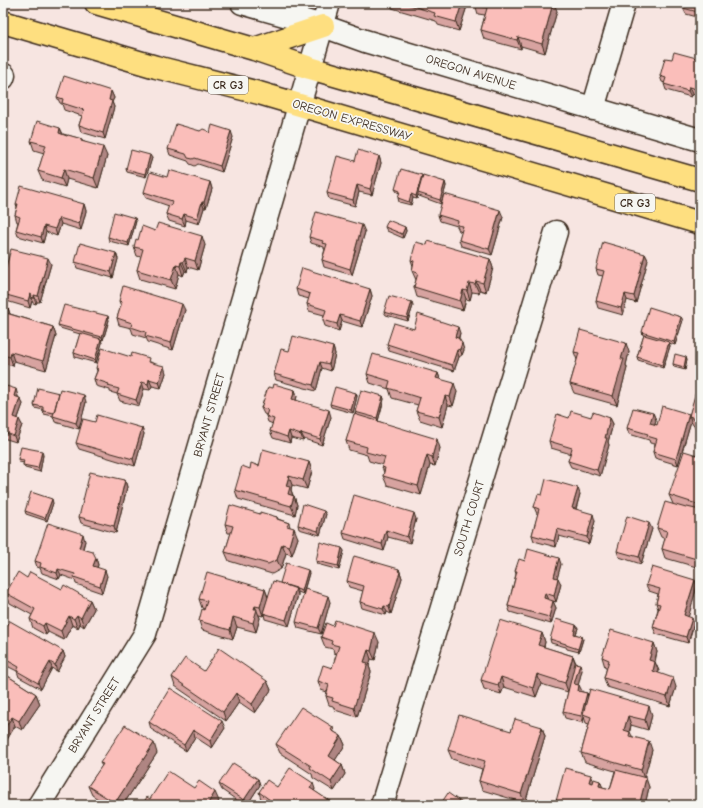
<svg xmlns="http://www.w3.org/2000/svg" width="703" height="808" font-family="'Comic Neue',sans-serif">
  <rect width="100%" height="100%" fill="#f7e5e1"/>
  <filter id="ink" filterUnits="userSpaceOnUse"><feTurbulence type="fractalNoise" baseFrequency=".025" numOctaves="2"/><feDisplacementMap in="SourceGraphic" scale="8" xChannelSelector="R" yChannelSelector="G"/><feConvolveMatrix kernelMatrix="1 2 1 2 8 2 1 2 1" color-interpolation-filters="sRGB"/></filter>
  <g filter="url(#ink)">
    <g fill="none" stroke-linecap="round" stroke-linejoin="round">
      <g stroke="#3b2a1e" stroke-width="25">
        <path id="minor" d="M 242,3 L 323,26 L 365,41 L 700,140
          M 3,78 L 4,75
          M 593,109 L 624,3
          M 39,805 L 145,634 L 329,3
          M 382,805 L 556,232"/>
      </g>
      <g stroke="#3b2a1e" stroke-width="25">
        <path id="major" d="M 96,3 L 254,49 L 310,68 L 700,180
          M 3,22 L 156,67 L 259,93 L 700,223
          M 254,49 L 323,26"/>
      </g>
      <use href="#minor" stroke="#f6f6f2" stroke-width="22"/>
      <use href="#major" stroke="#fedf80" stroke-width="22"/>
    </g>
    <path fill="#d7a3a0" stroke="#3b2a1e" d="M 390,3 L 468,3 L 459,31 L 438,25 L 436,21 L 392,8 Z
      M 700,3 L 700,33 L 697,32 L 695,26 L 697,17 L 686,14 L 683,8 Z
      M 475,4 L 557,11 L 545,53 L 521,46 L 521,49 L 484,39 L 481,30 L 485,15 L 478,14 Z
      M 672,59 L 700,59 L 700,96 L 692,94 L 691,97 L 666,90 L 664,84 L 665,83 L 662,82 L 660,76 Z
      M 111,91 L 114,98 L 112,102 L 114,107 L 105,139 L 81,132 L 79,125 L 82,116 L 64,110 L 62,104 L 60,103 L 57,97 Z
      M 60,128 L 63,134 L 82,139 L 83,141 L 107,156 L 98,188 L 67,179 L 65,187 L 42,180 L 38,171 L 44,153 L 34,150 L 31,141 Z
      M 200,131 L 233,137 L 222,172 L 198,164 L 195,166 L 190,164 L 188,161 L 170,155 L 168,149 Z
      M 379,156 L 381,163 L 372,195 L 359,192 L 355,206 L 329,199 L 327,193 L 355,161 Z
      M 152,158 L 146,177 L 127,172 L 126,169 Z
      M 423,177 L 445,182 L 446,186 L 441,204 L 419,196 L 418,195 L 417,199 L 413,198 L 411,205 L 399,202 L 398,198 L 400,193 L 397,192 L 395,189 Z
      M 210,182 L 212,189 L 206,208 L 204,208 L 199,224 L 186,220 L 185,226 L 169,221 L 166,214 L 169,206 L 146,198 L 144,192 Z
      M 16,204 L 84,204 L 86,211 L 81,230 L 61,224 L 57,236 L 46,232 L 43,243 L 18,236 L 16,230 L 18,222 L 17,222 L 15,215 L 17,207 Z
      M 438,215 L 503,217 L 492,255 L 461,246 L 459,240 L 462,232 L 459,231 L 457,226 L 440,221 Z
      M 136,221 L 129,246 L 109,241 L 108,237 Z
      M 385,227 L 405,227 L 406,231 L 403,238 L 387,231 Z
      M 155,231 L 205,245 L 198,270 L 188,267 L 187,272 L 185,271 L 183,276 L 179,274 L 175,289 L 140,279 L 137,270 L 141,257 L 137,256 L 134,247 L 138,240 Z
      M 365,232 L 352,275 L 324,267 L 322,260 L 325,249 L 324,249 L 324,247 L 311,243 L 309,237 Z
      M 427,245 L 490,259 L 493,268 L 486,292 L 480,290 L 479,293 L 472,292 L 470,300 L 466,299 L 463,310 L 417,297 L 414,287 L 416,280 L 412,271 L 413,266 L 411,260 Z
      M 116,253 L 118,259 L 113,278 L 77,268 L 75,262 Z
      M 645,254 L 648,260 L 636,303 L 627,300 L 623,315 L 598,308 L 596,301 L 603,276 L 598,275 L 596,269 Z
      M 51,264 L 40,302 L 37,302 L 36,304 L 33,303 L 32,301 L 30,308 L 3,300 L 3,274 Z
      M 296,289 L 370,289 L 372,296 L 362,327 L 342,321 L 339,331 L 325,326 L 323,320 L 324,315 L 309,311 L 307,304 L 309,299 L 298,296 Z
      M 119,301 L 185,310 L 173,350 L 148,342 L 146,338 L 133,334 L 131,328 L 119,325 L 117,318 L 121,306 Z
      M 413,306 L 408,321 L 386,315 L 384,312 Z
      M 3,307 L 8,308 L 10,314 L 53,327 L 56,336 L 46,370 L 14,361 L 13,366 L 3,363 Z
      M 109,320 L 103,340 L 100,339 L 102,343 L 96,363 L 75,357 L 74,353 L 80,334 L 60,328 L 58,325 Z
      M 683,320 L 675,345 L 669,343 L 670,346 L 663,368 L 638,360 L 637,357 L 644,335 L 643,335 L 642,332 Z
      M 414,329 L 460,333 L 459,338 L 464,350 L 462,355 L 459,357 L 454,371 L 389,351 L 387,344 Z
      M 333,347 L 335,354 L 331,371 L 322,368 L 316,391 L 276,380 L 274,374 L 289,351 Z
      M 574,352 L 629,352 L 626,365 L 627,368 L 617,405 L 574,393 L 570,384 L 577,360 Z
      M 687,360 L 685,370 L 674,367 L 673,364 Z
      M 151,362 L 166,373 L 161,388 L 152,386 L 150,390 L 144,389 L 139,406 L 120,401 L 117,394 L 110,392 L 110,390 L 96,386 L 94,379 L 97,371 L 96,368 Z
      M 438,373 L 440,379 L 457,392 L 453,406 L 448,405 L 442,427 L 420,420 L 416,411 L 418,405 L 392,398 L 389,389 L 370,383 L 367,374 Z
      M 700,381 L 700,433 L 699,429 L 695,428 L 694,426 L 693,425 L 691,421 L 678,465 L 655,458 L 653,452 L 655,444 L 650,443 L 649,440 L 629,434 L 627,428 L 653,413 L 656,420 L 654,424 L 657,425 L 689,414 L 689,416 Z
      M 3,385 L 18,396 L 18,397 L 23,404 L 18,418 L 22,425 L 16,442 L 3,438 Z
      M 273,388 L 295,390 L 297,396 L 296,400 L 331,417 L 322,445 L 304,439 L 303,441 L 291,438 L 290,443 L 273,438 L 270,431 L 273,424 L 268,422 L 266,416 L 266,415 L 264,414 L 261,408 Z
      M 356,393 L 357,396 L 353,413 L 331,407 L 330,404 Z
      M 383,396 L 384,399 L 378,421 L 440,448 L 435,466 L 430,465 L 421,495 L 387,485 L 383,476 L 384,473 L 382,467 L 383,465 L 369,461 L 367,455 L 349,450 L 346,441 L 356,415 L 355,412 Z
      M 86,402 L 79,429 L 55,422 L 53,416 L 44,414 L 43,410 L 35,408 L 34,405 Z
      M 591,417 L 610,418 L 613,424 L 608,442 L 609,445 L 600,476 L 571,467 L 568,461 L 571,454 L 551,448 L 549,441 L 569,418 Z
      M 95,422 L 142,428 L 144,434 L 135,466 L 79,449 L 76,443 Z
      M 700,454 L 700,568 L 665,558 L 662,549 L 665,539 L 661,537 L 657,528 L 673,504 L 669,495 L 697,455 Z
      M 43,455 L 40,472 L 25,468 L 23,465 L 24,463 L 19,462 L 18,459 Z
      M 309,462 L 312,471 L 307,489 L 292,485 L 291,490 L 293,495 L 294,496 L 297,505 L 295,515 L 238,499 L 235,490 L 250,469 L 259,466 Z
      M 125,480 L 127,487 L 116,533 L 81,523 L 79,517 Z
      M 580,494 L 576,509 L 595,521 L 589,544 L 559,536 L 556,547 L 534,541 L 532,535 L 538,514 L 537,514 L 534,507 L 542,495 Z
      M 53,503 L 47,521 L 26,514 L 25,511 Z
      M 260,514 L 277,517 L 278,519 L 289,523 L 290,527 L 298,538 L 292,555 L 286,553 L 281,569 L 272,574 L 229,561 L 225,552 L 231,533 L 228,533 L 225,524 Z
      M 326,514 L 320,535 L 299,529 L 298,525 Z
      M 416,519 L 410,543 L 388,537 L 384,551 L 345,539 L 343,533 Z
      M 652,529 L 641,564 L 619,557 L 617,551 Z
      M 85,541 L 83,549 L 96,558 L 98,565 L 97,567 L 107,576 L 102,593 L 76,584 L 75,580 L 61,575 L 59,579 L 42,573 L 40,568 L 37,567 L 35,561 Z
      M 342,548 L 344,551 L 339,570 L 317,564 L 316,561 Z
      M 525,561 L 561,564 L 557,578 L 561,584 L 556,602 L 553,601 L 556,608 L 551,624 L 510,612 L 508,606 L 516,574 L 515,571 Z
      M 399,569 L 402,578 L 391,614 L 387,612 L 386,615 L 362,608 L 360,602 L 363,591 L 349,587 L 347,581 Z
      M 309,573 L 303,594 L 298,592 L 298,595 L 289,626 L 265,619 L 264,614 L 263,616 L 259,615 L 260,618 L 256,632 L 237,627 L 233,639 L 202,630 L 199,621 L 204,609 L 202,608 L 199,599 L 265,589 L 268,597 L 280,583 Z
      M 27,578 L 62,589 L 90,600 L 94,609 L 84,627 L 80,624 L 78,628 L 72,625 L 64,640 L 48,632 L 46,635 L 33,628 L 30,619 L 32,615 L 10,603 L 6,593 Z
      M 646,585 L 697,586 L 688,616 L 694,624 L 688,643 L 656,634 L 653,627 L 658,609 L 656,603 L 658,594 L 649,591 Z
      M 330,602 L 321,634 L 298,628 L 296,622 Z
      M 576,625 L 578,628 L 576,634 L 583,639 L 579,652 L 567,649 L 566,647 L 551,643 L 550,639 Z
      M 3,633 L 63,651 L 65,657 L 57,672 L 52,668 L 41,689 L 19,677 L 17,671 L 3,664 Z
      M 542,633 L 545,642 L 544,647 L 573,656 L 576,663 L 582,670 L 578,685 L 582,692 L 587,693 L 588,697 L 652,715 L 648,730 L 631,725 L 630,731 L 630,732 L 632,736 L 652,750 L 644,778 L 649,787 L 645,805 L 555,805 L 594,781 L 600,781 L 602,787 L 610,789 L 615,771 L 585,762 L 581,753 L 589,724 L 586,723 L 584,717 L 583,723 L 565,718 L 563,712 L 568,692 L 541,684 L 536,697 L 504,687 L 501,694 L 484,689 L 481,680 Z
      M 321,637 L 379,642 L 375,660 L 371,659 L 369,666 L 371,672 L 357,717 L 335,710 L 333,706 L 329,705 L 326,696 L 327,692 L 321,690 L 318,681 L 332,668 L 337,654 L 334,653 L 333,649 L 325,647 Z
      M 654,643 L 657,652 L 655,662 L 659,671 L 658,673 L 676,687 L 670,706 L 607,687 L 604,678 L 607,667 L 605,667 L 602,657 Z
      M 204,671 L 267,681 L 271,690 L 255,713 L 239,702 L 226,721 L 175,686 L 172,677 Z
      M 3,673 L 36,694 L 40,704 L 22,730 L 15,726 L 5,743 L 3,742 Z
      M 149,722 L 225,728 L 212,748 L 195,737 L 186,751 L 151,729 Z
      M 333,727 L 334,732 L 341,736 L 345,745 L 335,760 L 342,765 L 345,774 L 334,791 L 313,778 L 312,774 L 280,753 L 276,744 Z
      M 542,727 L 545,736 L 525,803 L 482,790 L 479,781 L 482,769 L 452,759 L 448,750 L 511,731 Z
      M 157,753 L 123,805 L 107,805 L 92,795 L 88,786 L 102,766 L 100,763 Z
      M 258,779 L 260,785 L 247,805 L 244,805 L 222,790 L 219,784 Z
      M 277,787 L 315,789 L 314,791 L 331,802 L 332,805 L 271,805 L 261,799 L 259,792 Z"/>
    <path fill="#af8582" stroke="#3b2a1e" d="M 462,3 L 468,3 L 459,31 L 456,22 Z
      M 553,3 L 554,3 L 557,11 L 545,53 L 542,44 Z
      M 518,37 L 521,46 L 521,49 L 517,40 Z
      M 689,87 L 692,94 L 691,97 L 688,91 Z
      M 111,91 L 114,98 L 112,102 L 114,107 L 105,139 L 103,133 L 109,100 Z
      M 60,128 L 64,138 L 59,133 Z
      M 231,131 L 233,137 L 222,172 L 220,166 Z
      M 103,147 L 107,156 L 98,188 L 94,178 Z
      M 150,155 L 152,158 L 146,177 L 145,174 Z
      M 379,156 L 381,163 L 372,195 L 370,189 Z
      M 64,169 L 67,179 L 65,187 L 61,178 Z
      M 422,175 L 423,178 L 418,193 L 418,195 L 417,199 L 416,196 Z
      M 210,182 L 212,189 L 206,208 L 204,202 Z
      M 445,182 L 446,186 L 441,204 L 440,200 Z
      M 357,185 L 359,192 L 355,206 L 353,200 Z
      M 411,194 L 413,198 L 411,205 L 409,202 Z
      M 202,202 L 204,208 L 199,224 L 197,218 Z
      M 84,204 L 86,211 L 81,230 L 79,224 Z
      M 500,210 L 503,217 L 492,255 L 489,249 Z
      M 184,214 L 186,220 L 185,226 L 182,219 Z
      M 59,218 L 61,224 L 57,236 L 55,229 Z
      M 135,218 L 136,221 L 129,246 L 128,243 Z
      M 362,225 L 365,232 L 352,275 L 350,269 Z
      M 44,226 L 46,232 L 43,243 L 41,237 Z
      M 405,227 L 406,231 L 403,238 L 402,234 Z
      M 202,236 L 205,245 L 198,270 L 195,261 Z
      M 116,253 L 118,259 L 113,278 L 111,272 Z
      M 645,254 L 648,260 L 636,303 L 634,296 Z
      M 48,258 L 51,264 L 40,302 L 38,296 Z
      M 185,258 L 188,267 L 187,272 L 183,262 Z
      M 490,259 L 493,268 L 486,292 L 483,283 Z
      M 181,262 L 185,271 L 183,276 L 180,266 Z
      M 176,265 L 179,274 L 175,289 L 171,280 Z
      M 476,281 L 480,290 L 479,293 L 475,284 Z
      M 469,283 L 472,292 L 470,300 L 467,291 Z
      M 370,289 L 372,296 L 362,327 L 360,321 Z
      M 463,290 L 466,299 L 463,310 L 460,301 Z
      M 30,294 L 32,301 L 30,308 L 28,301 Z
      M 625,294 L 627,300 L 623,315 L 621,308 Z
      M 34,295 L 37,302 L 36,304 L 34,298 Z
      M 412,302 L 413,306 L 408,321 L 407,318 Z
      M 182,304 L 185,310 L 173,350 L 171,343 Z
      M 8,308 L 11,317 L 6,313 Z
      M 340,315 L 342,321 L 339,331 L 337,324 Z
      M 108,316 L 109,320 L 103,340 L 102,337 Z
      M 681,317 L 683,320 L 675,345 L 674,342 Z
      M 53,327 L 56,336 L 46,370 L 43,361 Z
      M 458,327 L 460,333 L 457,343 L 455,337 Z
      M 101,339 L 102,343 L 96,363 L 95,360 Z
      M 669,342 L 670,346 L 663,368 L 662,365 Z
      M 462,343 L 464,350 L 462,355 L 460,349 Z
      M 626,343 L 629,352 L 626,365 L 627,368 L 617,405 L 613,396 L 621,359 Z
      M 333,347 L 335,354 L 331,371 L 329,364 Z
      M 457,350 L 459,357 L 454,371 L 452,365 Z
      M 11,352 L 14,361 L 13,366 L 10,357 Z
      M 686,357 L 687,360 L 685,370 L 684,367 Z
      M 320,362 L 322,368 L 316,391 L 313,385 Z
      M 164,366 L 166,373 L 161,388 L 159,382 Z
      M 438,373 L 441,382 L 436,378 Z
      M 149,379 L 152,386 L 150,390 L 148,384 Z
      M 142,382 L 144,389 L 139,406 L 136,400 Z
      M 454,383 L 457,392 L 453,406 L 450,397 Z
      M 16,389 L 18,396 L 17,402 L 14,396 Z
      M 295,390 L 297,396 L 295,405 L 292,399 Z
      M 356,393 L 357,396 L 353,413 L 351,410 Z
      M 84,395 L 86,402 L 79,429 L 76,423 Z
      M 383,396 L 384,399 L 378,421 L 377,418 Z
      M 445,396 L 448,405 L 442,427 L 439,417 Z
      M 20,398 L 23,404 L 16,423 L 14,417 Z
      M 329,410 L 331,417 L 322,445 L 320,439 Z
      M 653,413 L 656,420 L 653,429 L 650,423 Z
      M 689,414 L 691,421 L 678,465 L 676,459 Z
      M 610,418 L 613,424 L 608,442 L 609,445 L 600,476 L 597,470 Z
      M 19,419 L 22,425 L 16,442 L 14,436 Z
      M 142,428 L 144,434 L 135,466 L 133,459 Z
      M 289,431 L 291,438 L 290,443 L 287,437 Z
      M 301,433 L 304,439 L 303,441 L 301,435 Z
      M 437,439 L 440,448 L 435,466 L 432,457 Z
      M 42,451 L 43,455 L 40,472 L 38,468 Z
      M 427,455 L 430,465 L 421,495 L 418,486 Z
      M 309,462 L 312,471 L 307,489 L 303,480 Z
      M 289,476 L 292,485 L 291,490 L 293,496 L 288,494 L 286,486 Z
      M 125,480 L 127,487 L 116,533 L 114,526 Z
      M 578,488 L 580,494 L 574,515 L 572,508 Z
      M 294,496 L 297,505 L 295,515 L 291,506 Z
      M 52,499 L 53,503 L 47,521 L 45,518 Z
      M 324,511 L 326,514 L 320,535 L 318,531 Z
      M 414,513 L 416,519 L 410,543 L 407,537 Z
      M 593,514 L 595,521 L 589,544 L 587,537 Z
      M 649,523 L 652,529 L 641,564 L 639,557 Z
      M 294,528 L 298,538 L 292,555 L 289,546 Z
      M 557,529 L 559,536 L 556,547 L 554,541 Z
      M 386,530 L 388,537 L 384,551 L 382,544 Z
      M 83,534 L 85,541 L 81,554 L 79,548 Z
      M 282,544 L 286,553 L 281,569 L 277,560 Z
      M 342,548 L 344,551 L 339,570 L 338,566 Z
      M 96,558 L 98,565 L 95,572 L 93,566 Z
      M 559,558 L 561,564 L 556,583 L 554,577 Z
      M 58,569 L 61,575 L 59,579 L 57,573 Z
      M 399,569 L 402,578 L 391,614 L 389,607 Z
      M 105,570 L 107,576 L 102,593 L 100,586 Z
      M 308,570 L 309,573 L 303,594 L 302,591 Z
      M 558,578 L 561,584 L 556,602 L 554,596 Z
      M 695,580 L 697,586 L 687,622 L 684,615 Z
      M 296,588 L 298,595 L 289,626 L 286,620 Z
      M 265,589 L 268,598 L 263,613 L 264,614 L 263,616 L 260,607 Z
      M 545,593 L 548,600 L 544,598 Z
      M 328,596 L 330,602 L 321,634 L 318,628 Z
      M 90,600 L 94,609 L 84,627 L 81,618 Z
      M 553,601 L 556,608 L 551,624 L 549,617 Z
      M 255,606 L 260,618 L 256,632 L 253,623 Z
      M 384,606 L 387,612 L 386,615 L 383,609 Z
      M 77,615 L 80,624 L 78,628 L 74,619 Z
      M 69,616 L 72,625 L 64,640 L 61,631 Z
      M 233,617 L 237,627 L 233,639 L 230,630 Z
      M 692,618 L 694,624 L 688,643 L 686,637 Z
      M 45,623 L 48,632 L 46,635 L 43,626 Z
      M 576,625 L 578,628 L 575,637 L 574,634 Z
      M 375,633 L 379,642 L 375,660 L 371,651 Z
      M 542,633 L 545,642 L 542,654 L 538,645 Z
      M 582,636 L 583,639 L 579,652 L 578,649 Z
      M 654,643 L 657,652 L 652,669 L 649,660 Z
      M 368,650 L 371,659 L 369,666 L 371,672 L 357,717 L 354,708 L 364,662 Z
      M 63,651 L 65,657 L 57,672 L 55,665 Z
      M 573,656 L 576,665 L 568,692 L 565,683 Z
      M 50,662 L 52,668 L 41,689 L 38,683 Z
      M 655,662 L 659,671 L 656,681 L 653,671 Z
      M 580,664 L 582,670 L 577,690 L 574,684 Z
      M 537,674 L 541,684 L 536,697 L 533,688 Z
      M 501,677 L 504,687 L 501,694 L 498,685 Z
      M 673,678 L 676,687 L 670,706 L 667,697 Z
      M 267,681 L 271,690 L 255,713 L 252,704 Z
      M 579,685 L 582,691 L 580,698 L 578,691 Z
      M 236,693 L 239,702 L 226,721 L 223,712 Z
      M 587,693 L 589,700 L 583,714 L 584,717 L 583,723 L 581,716 Z
      M 36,694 L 40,704 L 22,730 L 19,721 Z
      M 649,706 L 652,715 L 648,730 L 645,720 Z
      M 628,716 L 631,725 L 627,739 L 624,730 Z
      M 12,717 L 15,726 L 5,743 L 3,738 L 3,731 Z
      M 222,721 L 225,728 L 212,748 L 210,741 Z
      M 542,727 L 545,736 L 525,803 L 521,794 Z
      M 193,730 L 195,737 L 186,751 L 184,745 Z
      M 341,736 L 345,745 L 332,765 L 329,756 Z
      M 649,741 L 652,750 L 644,779 L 641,770 Z
      M 154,743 L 157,753 L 123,805 L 116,805 L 115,803 Z
      M 342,765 L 345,774 L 334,791 L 331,782 Z
      M 591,775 L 595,784 L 589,782 Z
      M 646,778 L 649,787 L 645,805 L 641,805 L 640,802 Z
      M 258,779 L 260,785 L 247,805 L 246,805 L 244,800 Z
      M 600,781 L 604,790 L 599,786 Z
      M 313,783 L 315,789 L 312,795 L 310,788 Z
      M 215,792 L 219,801 L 216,805 L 207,805 Z"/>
    <path fill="#fabeba" stroke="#3b2a1e" d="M 403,3 L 462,3 L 456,22 L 434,16 L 435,13 Z
      M 475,3 L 553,3 L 542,44 L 518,37 L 517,40 L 481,30 L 487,8 L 475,4 Z
      M 685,3 L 700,3 L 700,27 L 695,26 L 698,12 L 683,8 Z
      M 674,52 L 700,59 L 700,90 L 689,87 L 688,91 L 664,84 L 666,78 L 660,76 L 665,58 L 672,59 Z
      M 64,76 L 111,91 L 109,100 L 112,101 L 103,133 L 79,125 L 84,110 L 62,103 L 63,99 L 57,97 Z
      M 37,121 L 60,128 L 59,133 L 67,136 L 68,135 L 82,139 L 81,141 L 103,147 L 94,178 L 64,169 L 61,178 L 38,171 L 46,145 L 31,141 Z
      M 176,124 L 200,131 L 203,129 L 208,131 L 210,133 L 212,125 L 231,131 L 220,166 L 195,158 L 193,159 L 188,158 L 186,154 L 168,149 Z
      M 131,150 L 150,155 L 145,174 L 126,169 Z
      M 358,150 L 379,156 L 370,189 L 357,185 L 353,200 L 327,193 L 337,156 L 355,161 Z
      M 401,169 L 422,175 L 416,196 L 411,194 L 409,202 L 398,198 L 400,191 L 395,189 Z
      M 169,170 L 210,182 L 204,202 L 202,202 L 197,218 L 184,214 L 182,219 L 166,214 L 169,205 L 171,206 L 172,201 L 144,192 L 150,172 L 167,177 Z
      M 423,175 L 445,182 L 440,200 L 418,193 Z
      M 21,186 L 84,204 L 79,224 L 59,218 L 55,229 L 44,226 L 41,237 L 16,230 L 20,217 L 15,215 L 18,204 L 16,204 Z
      M 444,194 L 500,210 L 489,249 L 459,240 L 463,226 L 457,225 L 458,221 L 438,215 Z
      M 114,212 L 135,218 L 128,243 L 108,237 Z
      M 316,212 L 362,225 L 350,269 L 322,260 L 327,244 L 322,243 L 323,241 L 309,237 Z
      M 388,220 L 405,227 L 402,234 L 385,227 Z
      M 158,223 L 202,236 L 195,261 L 185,258 L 183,262 L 181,262 L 180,266 L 176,265 L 171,280 L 137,270 L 143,249 L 134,247 L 136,239 L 138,240 L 142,226 L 155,231 Z
      M 428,241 L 490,259 L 483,283 L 476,281 L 475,284 L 469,283 L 467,291 L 463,290 L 460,301 L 414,287 L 418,273 L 412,271 L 414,261 L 411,260 L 416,242 L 427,245 Z
      M 603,242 L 645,254 L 634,296 L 625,294 L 621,308 L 596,301 L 604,271 L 596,269 Z
      M 80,243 L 116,253 L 111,272 L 75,262 Z
      M 11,249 L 48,258 L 38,296 L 34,295 L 34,298 L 31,297 L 32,295 L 30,294 L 28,301 L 3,294 L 3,274 L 4,274 Z
      M 302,268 L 370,289 L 360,321 L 340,315 L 337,324 L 323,320 L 326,310 L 307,304 L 310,294 L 296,289 Z
      M 123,286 L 182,304 L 171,343 L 145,336 L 146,332 L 131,327 L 132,323 L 117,318 L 122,302 L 119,301 Z
      M 389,296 L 412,302 L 407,318 L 384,312 Z
      M 64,305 L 108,316 L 102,337 L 58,325 Z
      M 3,307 L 8,308 L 6,313 L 53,327 L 43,361 L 11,352 L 10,357 L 3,355 Z
      M 649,307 L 681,317 L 674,342 L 642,332 Z
      M 418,314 L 458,327 L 455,337 L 458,338 L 462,343 L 460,349 L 457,350 L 452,365 L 387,344 L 394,323 L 414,329 Z
      M 580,330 L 626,343 L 621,359 L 624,359 L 613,396 L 570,384 L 579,353 L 574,352 Z
      M 80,333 L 101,339 L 95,360 L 74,353 Z
      M 644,335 L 669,342 L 662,365 L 637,357 Z
      M 293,336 L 333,347 L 329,364 L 320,362 L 313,385 L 274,374 L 281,349 L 289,351 Z
      M 102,348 L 131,357 L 132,353 L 149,358 L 148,362 L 164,366 L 159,382 L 149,379 L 148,384 L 142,382 L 136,400 L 117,394 L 119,389 L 108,386 L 109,384 L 94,379 L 98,369 L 96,368 Z
      M 373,354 L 438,373 L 436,378 L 454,383 L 450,397 L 445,396 L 439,417 L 416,411 L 420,398 L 388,388 L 390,381 L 367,374 Z
      M 675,354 L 686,357 L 684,367 L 673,364 Z
      M 699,381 L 700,381 L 700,428 L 698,428 L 700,421 L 692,419 L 692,417 L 689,416 Z
      M 274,384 L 295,390 L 292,399 L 329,410 L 320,439 L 301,433 L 301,435 L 289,431 L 287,437 L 270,431 L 274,419 L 266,416 L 268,410 L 261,408 L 268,387 L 273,388 Z
      M 3,385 L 16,389 L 14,396 L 20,398 L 14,417 L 19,419 L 14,436 L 3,432 Z
      M 335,387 L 356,393 L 351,410 L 330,404 Z
      M 38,388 L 59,393 L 54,413 L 43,411 L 43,407 L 34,405 Z
      M 60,389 L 84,395 L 76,423 L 53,416 Z
      M 361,390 L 383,396 L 377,418 L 355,412 Z
      M 662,406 L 689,414 L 676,459 L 653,452 L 657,439 L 647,436 L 648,434 L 627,428 L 633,408 L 653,413 L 650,423 L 657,425 Z
      M 571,411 L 591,417 L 593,412 L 610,418 L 605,438 L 607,438 L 597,470 L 568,461 L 572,448 L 549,441 L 557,414 L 569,418 Z
      M 354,414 L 437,439 L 432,457 L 427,455 L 418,486 L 383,476 L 385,468 L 382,467 L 385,457 L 366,452 L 367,447 L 346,441 Z
      M 97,415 L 142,428 L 133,459 L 76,443 L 83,419 L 95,422 Z
      M 21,447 L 42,451 L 38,468 L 23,465 L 24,460 L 18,459 Z
      M 263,449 L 309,462 L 303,480 L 289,476 L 286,486 L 290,487 L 288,494 L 294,496 L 291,506 L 235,490 L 242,466 L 250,469 L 251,463 L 259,466 Z
      M 684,451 L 697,455 L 698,453 L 700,454 L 700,505 L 669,495 Z
      M 90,472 L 125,480 L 114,526 L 79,517 Z
      M 546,479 L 578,488 L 572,508 L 593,514 L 587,537 L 557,529 L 554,541 L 532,535 L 539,509 L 534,507 L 538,494 L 542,495 Z
      M 31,492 L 52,499 L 45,518 L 25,511 Z
      M 354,495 L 414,513 L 407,537 L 386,530 L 382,544 L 343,533 Z
      M 665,502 L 686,508 L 687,507 L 700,510 L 700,560 L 662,549 L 667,531 L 657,528 Z
      M 303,504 L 324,511 L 318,531 L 298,525 Z
      M 230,505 L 260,514 L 260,512 L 277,517 L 277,519 L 289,523 L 287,526 L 294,528 L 289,546 L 282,544 L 277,560 L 268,564 L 225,552 L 233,526 L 225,524 Z
      M 627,516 L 649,523 L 639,557 L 617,551 Z
      M 48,523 L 83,534 L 79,548 L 93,552 L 96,558 L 93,566 L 105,570 L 100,586 L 74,577 L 75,574 L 58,569 L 57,573 L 40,567 L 41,563 L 35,561 Z
      M 320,542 L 342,548 L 338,566 L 316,561 Z
      M 528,549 L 559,558 L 554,577 L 558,578 L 554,596 L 545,593 L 544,598 L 553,601 L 549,617 L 508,606 L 517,571 L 515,571 L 519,559 L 525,561 Z
      M 354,556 L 399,569 L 398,571 L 400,572 L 389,607 L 384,606 L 383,609 L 360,602 L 364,586 L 347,581 Z
      M 286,563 L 308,570 L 302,591 L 280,583 Z
      M 652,567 L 695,580 L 684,615 L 692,618 L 686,637 L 653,627 L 660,604 L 656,603 L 660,589 L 646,585 Z
      M 18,572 L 27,578 L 30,572 L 62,589 L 64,585 L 90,600 L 81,618 L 77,615 L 74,619 L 69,616 L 61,631 L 45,623 L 43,626 L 30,619 L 35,609 L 6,593 Z
      M 207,572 L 265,589 L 260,607 L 255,606 L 254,609 L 257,609 L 253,623 L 233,617 L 230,630 L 199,621 L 202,609 L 204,610 L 207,601 L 199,599 Z
      M 273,581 L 296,588 L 286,620 L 263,613 Z
      M 305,589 L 328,596 L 318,628 L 296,622 Z
      M 556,619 L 576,625 L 574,634 L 582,636 L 578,649 L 566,645 L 566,644 L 550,639 Z
      M 335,620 L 375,633 L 371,651 L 368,650 L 364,662 L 368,663 L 354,708 L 332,701 L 333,698 L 326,696 L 329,685 L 318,681 L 323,665 L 332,668 L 339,646 L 331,644 L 332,641 L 321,637 L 326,623 L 333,626 Z
      M 500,620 L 542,633 L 538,645 L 573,656 L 565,683 L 537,674 L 533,688 L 501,677 L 498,685 L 481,680 Z
      M 10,621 L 63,651 L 55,665 L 50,662 L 38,683 L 17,671 L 19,667 L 3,658 L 3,633 Z
      M 611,630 L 654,643 L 649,660 L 655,662 L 653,671 L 673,678 L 667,697 L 604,678 L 609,660 L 602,657 Z
      M 219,648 L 267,681 L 252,704 L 236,693 L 223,712 L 172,677 L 185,658 L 204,671 Z
      M 575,663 L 580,664 L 574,684 L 579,685 L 578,691 L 587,693 L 581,716 L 563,712 Z
      M 3,673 L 36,694 L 19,721 L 12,717 L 3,731 Z
      M 170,688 L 222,721 L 210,741 L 193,730 L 184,745 L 149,722 Z
      M 590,689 L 649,706 L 645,720 L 628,716 L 624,730 L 630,732 L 629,736 L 649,741 L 641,770 L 581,753 L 591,717 L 583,714 Z
      M 301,707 L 333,727 L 331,730 L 341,736 L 329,756 L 342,765 L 331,782 L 310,768 L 311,766 L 276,744 Z
      M 459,715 L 511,731 L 515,719 L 542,727 L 521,794 L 479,781 L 485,761 L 448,750 Z
      M 125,725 L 154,743 L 115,803 L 88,786 L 103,764 L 100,763 Z
      M 233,763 L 258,779 L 244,800 L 219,784 Z
      M 290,768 L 313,783 L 310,788 L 331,802 L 329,805 L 275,805 L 270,802 L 270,800 L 259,792 L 267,780 L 277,787 Z
      M 565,768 L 591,775 L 589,782 L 593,783 L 594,779 L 600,781 L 599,786 L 610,789 L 616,770 L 646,778 L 640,802 L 636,801 L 635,805 L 555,805 Z
      M 168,771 L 194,788 L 199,781 L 215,792 L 207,805 L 142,805 L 147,797 L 150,799 Z
      M 448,793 L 465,805 L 440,805 Z
      M 218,802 L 222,805 L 216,805 Z"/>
  </g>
  <g text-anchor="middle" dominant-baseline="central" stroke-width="3.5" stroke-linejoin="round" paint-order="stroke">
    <g fill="#f6f6f2" stroke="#73675e" stroke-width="1">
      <rect x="208" y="76" width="40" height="18" rx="3"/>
      <rect x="615" y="194" width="40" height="18" rx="3"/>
    </g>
    <g font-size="11" font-weight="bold" fill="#3b2a1e">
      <text x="228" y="85">CR G3</text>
      <text x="635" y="203">CR G3</text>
    </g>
    <g font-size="12" fill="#3b2a1e" stroke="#f6f6f2">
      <text transform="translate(471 72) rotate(17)">OREGON AVENUE</text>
      <text transform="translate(352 120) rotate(16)">OREGON EXPRESSWAY</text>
      <text transform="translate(209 415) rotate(-74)">BRYANT STREET</text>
      <text transform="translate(469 518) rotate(-73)">SOUTH COURT</text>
      <text transform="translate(94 715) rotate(-58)">BRYANT STREET</text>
    </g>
  </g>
  <rect width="703" height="808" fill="none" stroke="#f6f6f2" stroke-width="16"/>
  <rect x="8" y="8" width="687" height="792" fill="none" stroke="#3b2a1e" stroke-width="1.5" filter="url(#ink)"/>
</svg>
